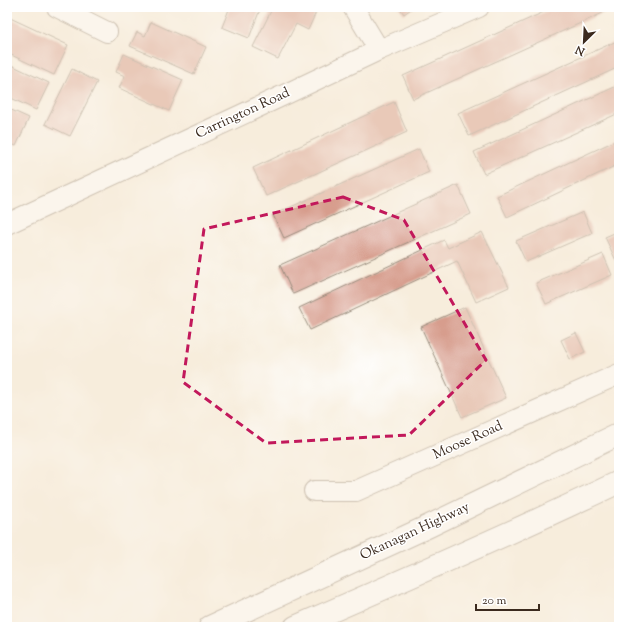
<svg xmlns="http://www.w3.org/2000/svg" width="626" height="634" font-family="'Sorts Mill Goudy',serif">
  <rect width="100%" height="100%" fill="#fff"/>
  <filter id="ink" filterUnits="userSpaceOnUse"><feTurbulence type="fractalNoise" baseFrequency=".025" numOctaves="2"/><feDisplacementMap in="SourceGraphic" scale="8" xChannelSelector="R" yChannelSelector="G"/><feConvolveMatrix kernelMatrix="1 2 1 2 8 2 1 2 1" color-interpolation-filters="sRGB"/></filter>
  <filter id="wash" filterUnits="userSpaceOnUse"><feTurbulence type="fractalNoise" baseFrequency=".012" numOctaves="4" result="noise"/><feDisplacementMap in="SourceGraphic" scale="16" xChannelSelector="R" yChannelSelector="G"/><feGaussianBlur stdDeviation="0.9" result="paint"/><feColorMatrix in="noise" values="0 0 0 0 0 0 0 0 0 0 0 0 0 0 0 0 0 1.4 0 .05"/><feComposite in="paint" operator="in"/></filter>
  <g filter="url(#wash)">
    <rect width="100%" height="100%" fill="#f7eddc"/>
    <g id="blocks">
      <path fill="#d79d8d" d="M 230,7 L 261,7 L 249,38 L 222,27 Z
        M 273,7 L 287,7 L 294,11 L 296,7 L 310,7 L 317,10 L 308,30 L 296,24 L 278,59 L 253,47 Z
        M 399,7 L 414,7 L 404,14 Z
        M 555,7 L 616,7 L 413,99 L 403,76 Z
        M 8,17 L 68,45 L 54,75 L 7,53 L 7,19 Z
        M 151,22 L 206,47 L 194,74 L 130,46 L 137,32 L 145,36 Z
        M 619,40 L 619,67 L 469,136 L 458,113 Z
        M 124,54 L 183,80 L 169,111 L 119,88 L 125,76 L 116,72 Z
        M 7,63 L 49,83 L 36,110 L 7,96 Z
        M 72,69 L 97,82 L 70,136 L 45,124 Z
        M 619,85 L 619,113 L 484,174 L 474,152 Z
        M 394,102 L 407,132 L 266,196 L 253,168 Z
        M 7,108 L 29,118 L 16,146 L 7,142 Z
        M 619,139 L 619,164 L 507,217 L 497,196 Z
        M 419,149 L 429,172 L 284,238 L 273,215 Z
        M 458,185 L 471,214 L 293,294 L 280,265 Z
        M 583,212 L 592,233 L 526,262 L 516,241 Z
        M 619,231 L 619,267 L 605,237 Z
        M 482,232 L 509,287 L 476,302 L 457,261 L 310,330 L 299,308 L 444,240 L 448,248 Z
        M 603,254 L 612,275 L 546,304 L 536,283 Z
        M 465,307 L 506,398 L 462,417 L 421,327 Z
        M 576,333 L 585,352 L 570,359 L 561,340 Z"/>
    </g>
  </g>
  <g filter="url(#ink)">
    <use href="#blocks" fill-opacity="0" stroke="#998c7d" stroke-width="1"/>
    <g fill="none" stroke-linecap="round" stroke-linejoin="round">
      <g stroke="#998c7d" stroke-width="22">
        <path id="minor" d="M 57,7 L 107,32
          M 353,7 L 379,50
          M 7,224 L 284,95 L 379,50 L 479,7
          M 314,491 L 356,491 L 619,374"/>
      </g>
      <g stroke="#998c7d" stroke-width="24">
        <path id="trunk" d="M 210,627 L 429,526 L 619,434
          M 295,627 C 404,580 512,533 619,482"/>
      </g>
      <use href="#minor" stroke="#fff" stroke-width="20"/>
      <use href="#trunk" stroke="#fff" stroke-width="22"/>
    </g>
  </g>
  <path d="M0 0H626V634H0ZM 343,197 L 404,220 L 486,360 L 409,435 L 266,443 L 183,382 L 204,229 Z" fill="#f7eddc" fill-opacity=".55" fill-rule="evenodd"/>
  <path fill="none" stroke="#c2185b" stroke-width="3" stroke-dasharray="8 5" stroke-linejoin="round" d="M 343,197 L 404,220 L 486,360 L 409,435 L 266,443 L 183,382 L 204,229 Z"/>
  <g text-anchor="middle" dominant-baseline="central" stroke-width="3" stroke-linejoin="round" paint-order="stroke">
    <g font-size="14" fill="#3b2a1e" stroke="#fff">
      <text transform="translate(243 114) rotate(-25)">Carrington Road</text>
      <text transform="translate(468 441) rotate(-24)">Moose Road</text>
      <text transform="translate(415 532) rotate(-25)">Okanagan Highway</text>
    </g>
  </g>
  <rect width="626" height="634" fill="none" stroke="#fff" stroke-width="24"/>
  <g transform="translate(584 42) rotate(204)" stroke="#ffffff" stroke-width="3" paint-order="stroke">
  <path d="M0-3L7 15L0 10L-7 15Z" fill="#3b2a1e"/>
  <text y="-6" font-size="11" font-weight="bold" text-anchor="middle" fill="#3b2a1e">N</text>
  </g>
  <path d="M476 604v6h63v-6" fill="none" stroke="#3b2a1e" stroke-width="2"/>
  <text x="482" y="604" font-size="12" fill="#3b2a1e" stroke="#ffffff" stroke-width="3" paint-order="stroke">20 m</text>
</svg>
